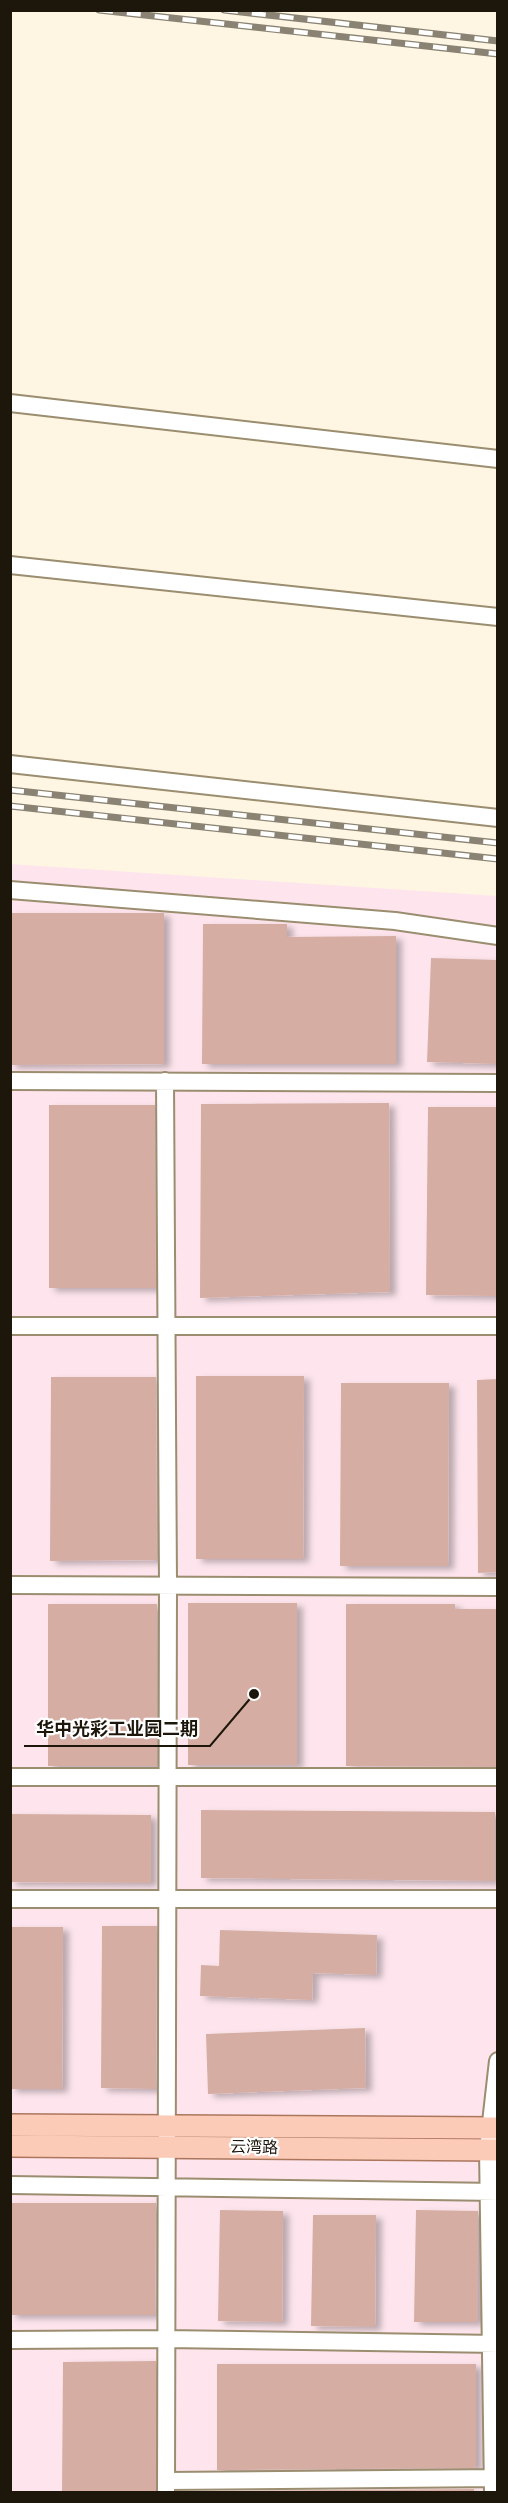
<svg xmlns="http://www.w3.org/2000/svg" width="508" height="2503" font-family="Arial,'Noto Sans SC',sans-serif">
  <defs>
    <filter id="shadow"><feDropShadow dx="6" dy="3.5" stdDeviation="3" flood-color="#0004"/></filter>
  </defs>
  <rect width="100%" height="100%" fill="#fef6e2"/>
  <path fill="#fee5ed" d="M 10,864 L 497,896 L 497,2492 L 11,2492 Z"/>
  <path fill="#d5ada3" filter="url(#shadow)" d="M 10,913 L 164,913 L 164,1064 L 10,1065 Z
    M 203,924 L 287,924 L 287,937 L 396,936 L 396,1064 L 202,1064 Z
    M 431,958 L 498,960 L 498,1064 L 427,1062 Z
    M 389,1103 L 390,1292 L 200,1298 L 201,1104 Z
    M 49,1105 L 155,1105 L 156,1288 L 49,1288 Z
    M 428,1107 L 498,1107 L 498,1296 L 426,1295 Z
    M 196,1376 L 304,1376 L 303,1559 L 196,1559 Z
    M 51,1377 L 156,1377 L 157,1560 L 50,1561 Z
    M 498,1379 L 498,1572 L 478,1573 L 477,1380 Z
    M 341,1383 L 449,1383 L 448,1566 L 340,1566 Z
    M 188,1603 L 297,1603 L 297,1765 L 188,1765 Z
    M 48,1604 L 157,1604 L 157,1766 L 48,1766 Z
    M 346,1604 L 455,1604 L 455,1609 L 498,1609 L 498,1767 L 346,1766 Z
    M 201,1810 L 495,1812 L 495,1881 L 201,1878 Z
    M 10,1814 L 151,1815 L 151,1883 L 10,1882 Z
    M 102,1926 L 157,1926 L 156,2089 L 101,2088 Z
    M 10,1927 L 63,1927 L 62,2089 L 10,2089 Z
    M 220,1930 L 377,1935 L 376,1975 L 313,1973 L 312,2000 L 200,1996 L 201,1965 L 219,1966 Z
    M 365,2028 L 366,2088 L 208,2094 L 206,2034 Z
    M 10,2203 L 156,2203 L 155,2315 L 10,2315 Z
    M 220,2210 L 283,2211 L 282,2322 L 218,2321 Z
    M 416,2210 L 478,2211 L 478,2322 L 414,2322 Z
    M 313,2215 L 376,2215 L 375,2327 L 311,2326 Z
    M 156,2361 L 156,2493 L 62,2493 L 63,2362 Z
    M 217,2364 L 476,2364 L 476,2466 L 474,2468 L 217,2470 Z
    M 474,2489 L 474,2493 L 217,2493 L 217,2491 Z"/>
  <g fill="none" stroke-linecap="round" stroke-linejoin="round">
    <g stroke="#9b8d6f" stroke-width="20">
      <path id="minor" d="M 10,403 L 498,459
        M 10,565 L 498,617
        M 10,764 L 498,818
        M 10,890 L 395,921 L 498,936
        M 10,1081 L 498,1083
        M 165,1081 L 168,1585 L 166,2492
        M 10,1326 L 498,1326
        M 10,1585 L 498,1587
        M 10,1777 L 498,1777
        M 10,1899 L 498,1899
        M 10,2185 L 498,2192
        M 10,2340 L 166,2339 L 498,2344
        M 166,2481 L 498,2478
        M 493,2492 L 488,2149 L 498,2061"/>
    </g>
    <g stroke="#ac765d" stroke-width="24">
      <path id="major" d="M 10,2125 L 498,2128
        M 10,2146 L 498,2150"/>
    </g>
    <use href="#minor" stroke="#fff" stroke-width="16"/>
    <use href="#major" stroke="#fbcbb8" stroke-width="21"/>
    <g stroke="#8a8374" stroke-width="7">
      <path id="rail" d="M 99,10 L 498,54
        M 224,10 L 498,41
        M 10,790 L 498,843
        M 10,806 L 498,859"/>
    </g>
    <use href="#rail" stroke="#fff" stroke-width="4.5" stroke-dasharray="14" stroke-linecap="butt"/>
  </g>
  <g text-anchor="middle" dominant-baseline="central" stroke-width="4.5" stroke-linejoin="round" paint-order="stroke">
    <g font-size="16" fill="#1c160b" stroke="#fff">
      <text transform="translate(254 2147) rotate(1)">云湾路</text>
    </g>
  </g>
  <path fill="none" stroke="#1c160b" stroke-width="2" d="M254 1694L210 1746H24"/>
  <circle fill="#1c160b" stroke="#fff" stroke-width="2" cx="254" cy="1694" r="6"/>
  <g font-size="18" text-anchor="middle" font-weight="bold" fill="#1c160b" stroke="#fff" stroke-width="4.5" stroke-linejoin="round" paint-order="stroke">
    <text x="117" y="1735">华中光彩工业园二期</text>
  </g>
  <rect width="508" height="2503" fill="none" stroke="#1c160b" stroke-width="24"/>
</svg>
